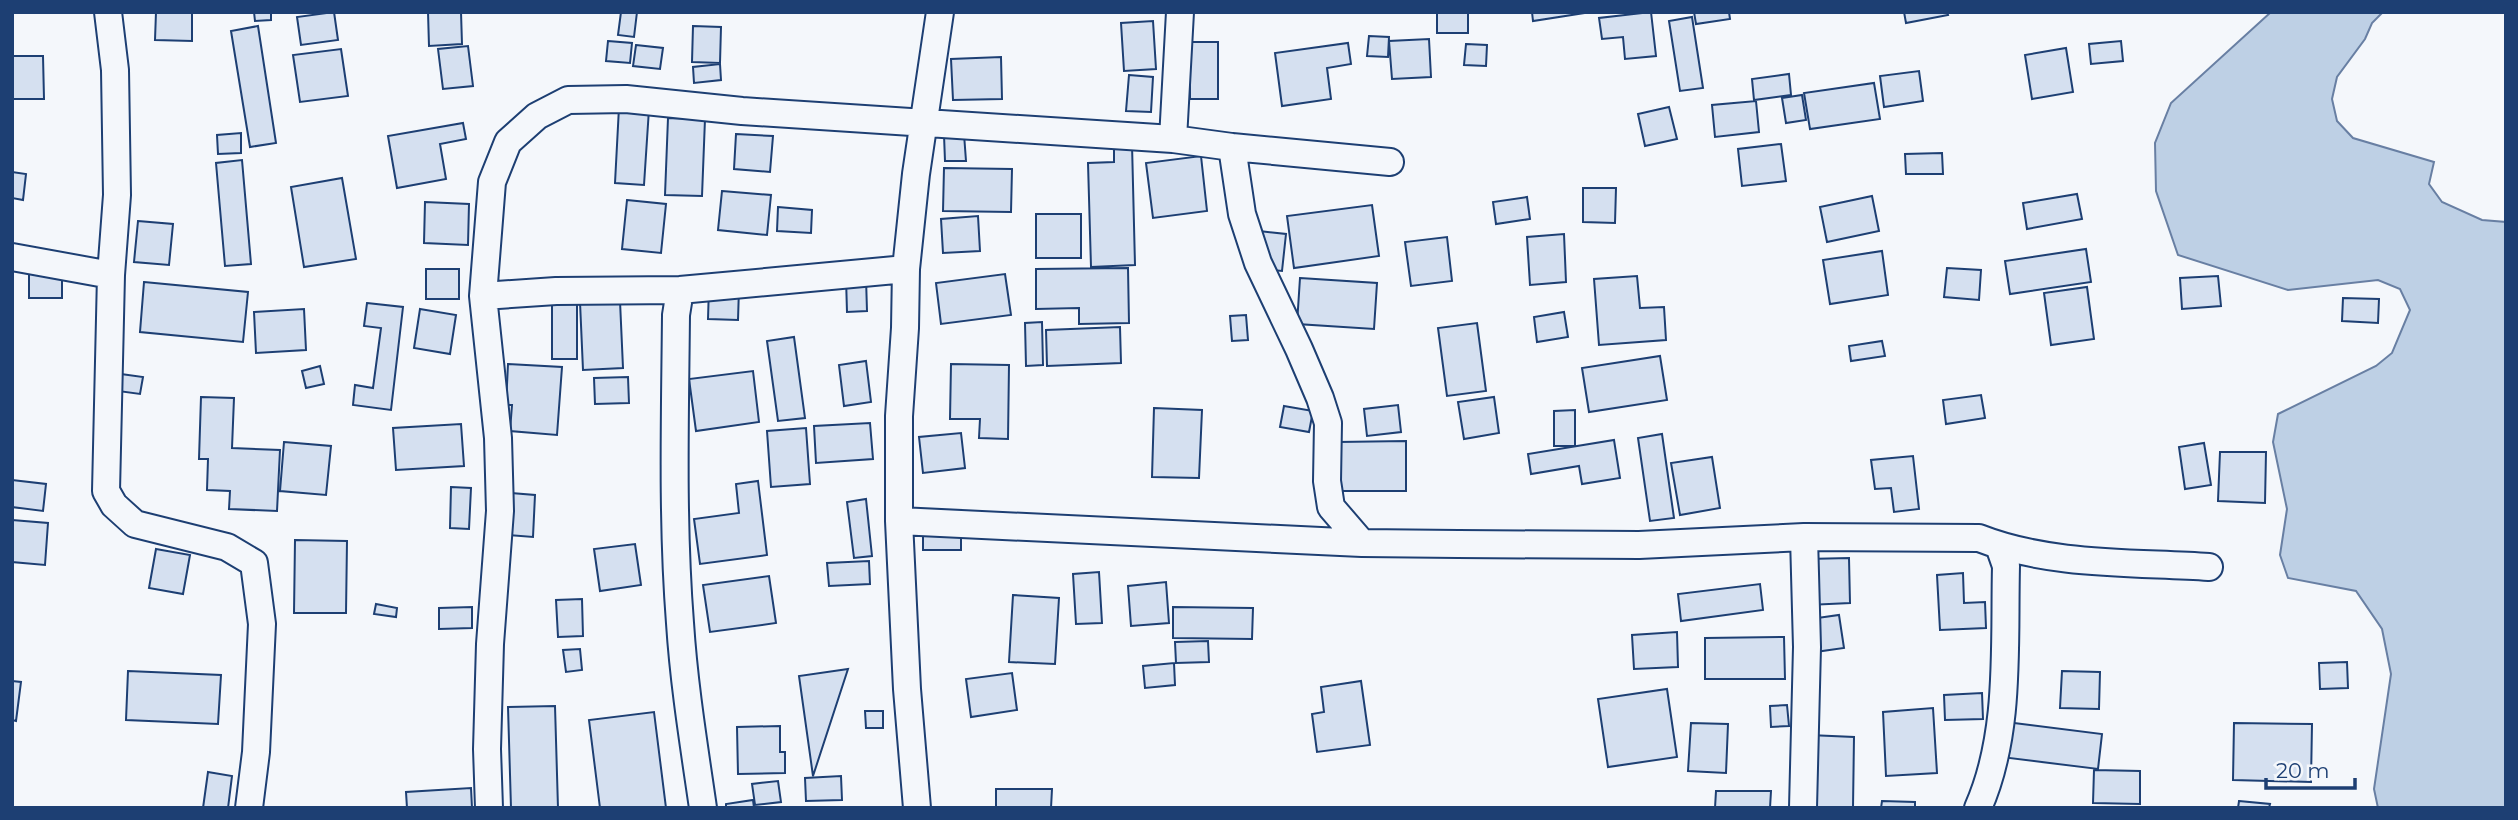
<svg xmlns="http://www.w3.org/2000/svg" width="2518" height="820" font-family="Montserrat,sans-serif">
  <rect width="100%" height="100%" fill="#f4f7fb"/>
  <path fill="#bed0e5" stroke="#687fa3" stroke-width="2" d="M 2271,12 L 2383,12 L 2372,23 L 2365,39 L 2337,77 L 2332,99 L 2337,121 L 2353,138 L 2434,162 L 2429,184 L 2442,202 L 2482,220 L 2506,222 L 2506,808 L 2378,808 L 2374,789 L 2391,674 L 2382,629 L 2356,591 L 2288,578 L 2280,555 L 2287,509 L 2273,442 L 2278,414 L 2376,366 L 2392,353 L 2410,310 L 2400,289 L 2378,280 L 2288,290 L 2178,255 L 2156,191 L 2155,143 L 2171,103 Z"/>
  <path fill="#d5e0f0" stroke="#1d3f73" stroke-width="2" d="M 156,12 L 192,12 L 192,41 L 155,40 Z
    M 254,12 L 271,12 L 271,20 L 255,21 Z
    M 334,12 L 338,40 L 301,45 L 297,17 Z
    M 428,12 L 461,12 L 462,44 L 429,46 Z
    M 621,12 L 637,12 L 634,37 L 618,35 Z
    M 1437,12 L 1468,12 L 1468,33 L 1437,33 Z
    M 1532,12 L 1591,12 L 1533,21 Z
    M 1651,12 L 1656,56 L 1625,59 L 1623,37 L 1602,39 L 1599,18 Z
    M 1694,12 L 1729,12 L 1730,19 L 1696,24 Z
    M 1904,12 L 1947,12 L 1948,15 L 1906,23 Z
    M 1692,17 L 1703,88 L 1680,91 L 1669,21 Z
    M 1153,21 L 1156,69 L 1124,71 L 1121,23 Z
    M 258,26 L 276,143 L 250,147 L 231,31 Z
    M 693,26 L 721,27 L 720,63 L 692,62 Z
    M 1369,36 L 1389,37 L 1388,57 L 1367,56 Z
    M 1429,39 L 1431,77 L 1392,79 L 1389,41 Z
    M 608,41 L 632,43 L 630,63 L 606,61 Z
    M 2121,41 L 2123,61 L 2091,64 L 2089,44 Z
    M 1190,42 L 1218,42 L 1218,99 L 1190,99 Z
    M 1348,43 L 1351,64 L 1327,68 L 1331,99 L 1282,106 L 1275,53 Z
    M 1466,44 L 1487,45 L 1486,66 L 1464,65 Z
    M 636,45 L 663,48 L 660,69 L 633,66 Z
    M 468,46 L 473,86 L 443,89 L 438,49 Z
    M 2066,48 L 2073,92 L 2032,99 L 2025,55 Z
    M 341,49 L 348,96 L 300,102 L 293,55 Z
    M 12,56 L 43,56 L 44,99 L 12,99 Z
    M 1001,57 L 1002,99 L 953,100 L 951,59 Z
    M 720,64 L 721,80 L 694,83 L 693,67 Z
    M 1919,71 L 1923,101 L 1884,107 L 1880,76 Z
    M 1789,74 L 1791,95 L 1754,100 L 1752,79 Z
    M 1129,75 L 1153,77 L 1151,112 L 1126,111 Z
    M 1874,83 L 1880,119 L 1810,129 L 1804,93 Z
    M 1802,95 L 1806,120 L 1786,123 L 1782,98 Z
    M 1756,101 L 1759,132 L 1715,137 L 1712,105 Z
    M 619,107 L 649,109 L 644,185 L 615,183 Z
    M 1669,107 L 1677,139 L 1645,146 L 1638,114 Z
    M 668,118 L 705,119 L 702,196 L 665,195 Z
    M 463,123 L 466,139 L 440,144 L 446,179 L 397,188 L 388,136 Z
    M 241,133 L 241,153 L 218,154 L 217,135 Z
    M 736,134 L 773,136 L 770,172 L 734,169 Z
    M 964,134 L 966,161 L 945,161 L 944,135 Z
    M 1132,144 L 1135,265 L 1091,267 L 1088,163 L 1114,162 L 1114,145 Z
    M 1781,144 L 1786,181 L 1742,186 L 1738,149 Z
    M 1942,153 L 1943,174 L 1906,174 L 1905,154 Z
    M 1201,156 L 1207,211 L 1153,218 L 1146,163 Z
    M 242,160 L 251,264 L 225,266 L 216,163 Z
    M 944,168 L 1012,169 L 1011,212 L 943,211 Z
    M 12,172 L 26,174 L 23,200 L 12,198 Z
    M 342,178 L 356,259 L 304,267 L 291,187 Z
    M 1583,188 L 1616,188 L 1615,223 L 1583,222 Z
    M 722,191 L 771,195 L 767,235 L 718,230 Z
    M 2077,194 L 2082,219 L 2027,229 L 2023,203 Z
    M 1872,196 L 1879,231 L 1827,242 L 1820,207 Z
    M 1527,197 L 1530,219 L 1496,224 L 1493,202 Z
    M 627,200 L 666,204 L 661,253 L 622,249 Z
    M 425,202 L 469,204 L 468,245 L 424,243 Z
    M 1372,205 L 1379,256 L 1294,268 L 1287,216 Z
    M 778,207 L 812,210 L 811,233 L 777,231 Z
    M 1036,214 L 1081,214 L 1081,258 L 1036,258 Z
    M 978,216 L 980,251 L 943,253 L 941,219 Z
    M 138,221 L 173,224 L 169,265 L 134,262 Z
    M 1259,231 L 1286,234 L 1282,271 L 1255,268 Z
    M 1564,234 L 1566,282 L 1530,285 L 1527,237 Z
    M 1447,237 L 1452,281 L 1411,286 L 1405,242 Z
    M 2086,249 L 2091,282 L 2010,294 L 2005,261 Z
    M 1882,251 L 1888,295 L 1830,304 L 1823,260 Z
    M 1128,268 L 1129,323 L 1079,324 L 1079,308 L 1036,309 L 1036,269 Z
    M 1947,268 L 1981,270 L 1979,300 L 1944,297 Z
    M 426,269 L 459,269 L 459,299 L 426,299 Z
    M 29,273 L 62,273 L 62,298 L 29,298 Z
    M 1005,274 L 1011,315 L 941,324 L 936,283 Z
    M 1637,276 L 1640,308 L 1664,307 L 1666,340 L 1599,345 L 1594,279 Z
    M 2218,276 L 2221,306 L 2182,309 L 2180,278 Z
    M 846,278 L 866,278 L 867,311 L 847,312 Z
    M 1300,278 L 1377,283 L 1374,329 L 1297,324 Z
    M 144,282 L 248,292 L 243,342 L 140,332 Z
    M 709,286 L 739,288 L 738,320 L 708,319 Z
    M 2087,287 L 2094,339 L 2051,345 L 2044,293 Z
    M 552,291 L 577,291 L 577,359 L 552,359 Z
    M 2343,298 L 2379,299 L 2378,323 L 2342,321 Z
    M 620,301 L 623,368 L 583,370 L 580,302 Z
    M 367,303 L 403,307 L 391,410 L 353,405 L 355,385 L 373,388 L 381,328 L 364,326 Z
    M 304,309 L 306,350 L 256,353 L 254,312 Z
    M 420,309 L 456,315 L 450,354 L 414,348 Z
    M 1564,312 L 1568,337 L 1537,342 L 1534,317 Z
    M 1246,315 L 1248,340 L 1232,341 L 1230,316 Z
    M 1042,322 L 1043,365 L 1026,366 L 1025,323 Z
    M 1477,323 L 1486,391 L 1447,396 L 1438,328 Z
    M 1120,327 L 1121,363 L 1047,366 L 1046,330 Z
    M 794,337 L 805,418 L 778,421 L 767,341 Z
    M 1882,341 L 1885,356 L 1851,361 L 1849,346 Z
    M 1660,356 L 1667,400 L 1589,412 L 1582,368 Z
    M 866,361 L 871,402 L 844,406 L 839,365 Z
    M 508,364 L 562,367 L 557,435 L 510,431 L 512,405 L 506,405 Z
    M 951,364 L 1009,365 L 1008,439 L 979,438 L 980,419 L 950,419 Z
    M 320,366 L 324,384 L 306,388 L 302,371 Z
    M 753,371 L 759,422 L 696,431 L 689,379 Z
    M 121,374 L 143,377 L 140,394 L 118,391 Z
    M 628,377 L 629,403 L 595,404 L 594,378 Z
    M 1981,395 L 1985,418 L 1946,424 L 1943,400 Z
    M 201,397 L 234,398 L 232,448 L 280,450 L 277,511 L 229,509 L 230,491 L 207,490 L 208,459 L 199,459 Z
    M 1494,397 L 1499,433 L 1464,439 L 1458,402 Z
    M 1398,405 L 1401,432 L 1367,436 L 1364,409 Z
    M 1284,406 L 1313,411 L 1309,432 L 1280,427 Z
    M 1154,408 L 1202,410 L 1199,478 L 1152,477 Z
    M 1575,410 L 1575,446 L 1554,446 L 1554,411 Z
    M 870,423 L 873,459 L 816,463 L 814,426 Z
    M 461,424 L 464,466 L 396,470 L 393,428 Z
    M 806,428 L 810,484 L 771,487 L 767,431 Z
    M 961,433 L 965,468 L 923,473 L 919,437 Z
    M 1662,434 L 1674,518 L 1650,521 L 1638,438 Z
    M 1614,440 L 1620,478 L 1582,484 L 1579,466 L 1531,474 L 1528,454 Z
    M 1406,441 L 1406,491 L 1339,491 L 1338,442 Z
    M 284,442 L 331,446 L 326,495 L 280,491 Z
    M 2204,443 L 2211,485 L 2185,489 L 2179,447 Z
    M 2220,452 L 2266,452 L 2265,503 L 2218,501 Z
    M 1913,456 L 1919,509 L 1894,512 L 1891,488 L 1875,489 L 1871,460 Z
    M 1712,457 L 1720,508 L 1680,515 L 1671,463 Z
    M 12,480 L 46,484 L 43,511 L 12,507 Z
    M 758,481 L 767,555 L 700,564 L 694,519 L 739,513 L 736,484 Z
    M 451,487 L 471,488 L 469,529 L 450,528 Z
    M 511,493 L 535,495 L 533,537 L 508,535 Z
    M 866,499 L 872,556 L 854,558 L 847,502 Z
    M 12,520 L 48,523 L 45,565 L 12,562 Z
    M 923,530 L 961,531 L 961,550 L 923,550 Z
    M 295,540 L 347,541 L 346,613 L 294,613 Z
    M 635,544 L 641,585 L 600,591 L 594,549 Z
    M 156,549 L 190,555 L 183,594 L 149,588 Z
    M 1849,558 L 1850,603 L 1808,605 L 1807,559 Z
    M 869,561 L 870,584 L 829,586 L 827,563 Z
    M 1099,572 L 1102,623 L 1076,624 L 1073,574 Z
    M 1963,573 L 1964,603 L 1985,602 L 1986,628 L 1940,630 L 1937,575 Z
    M 769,576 L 776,623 L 710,632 L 703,585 Z
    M 1166,582 L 1169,623 L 1131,626 L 1128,586 Z
    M 1760,584 L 1763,610 L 1681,621 L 1678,594 Z
    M 1013,595 L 1059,598 L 1055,664 L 1009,662 Z
    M 582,599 L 583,636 L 558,637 L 556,600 Z
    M 376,604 L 397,608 L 396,617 L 374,614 Z
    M 472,607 L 472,628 L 439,629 L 439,608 Z
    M 1173,607 L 1253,608 L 1252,639 L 1173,638 Z
    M 1839,615 L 1844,648 L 1815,652 L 1810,619 Z
    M 1677,632 L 1678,667 L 1634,669 L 1632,635 Z
    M 1784,637 L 1785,679 L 1705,679 L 1705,638 Z
    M 1208,641 L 1209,662 L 1176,663 L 1175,642 Z
    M 580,649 L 582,670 L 566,672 L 563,650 Z
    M 2347,662 L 2348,688 L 2320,689 L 2319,663 Z
    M 1174,663 L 1175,685 L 1145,688 L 1143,666 Z
    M 848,669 L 813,776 L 799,676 Z
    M 128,671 L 221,675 L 218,724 L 126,720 Z
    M 2062,671 L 2100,672 L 2099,709 L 2060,708 Z
    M 1012,673 L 1017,710 L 971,717 L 966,679 Z
    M 12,681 L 21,682 L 16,721 L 12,720 Z
    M 1361,681 L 1370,745 L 1317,752 L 1312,714 L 1324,712 L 1321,687 Z
    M 1667,689 L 1677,757 L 1608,767 L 1598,699 Z
    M 1982,693 L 1983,719 L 1945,720 L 1944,695 Z
    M 1787,705 L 1789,726 L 1771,727 L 1770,706 Z
    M 555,706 L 558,808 L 511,808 L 508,707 Z
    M 1933,708 L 1937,773 L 1886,776 L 1883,712 Z
    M 865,711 L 883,711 L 883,728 L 866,728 Z
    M 654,712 L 666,808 L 600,808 L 589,720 Z
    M 2006,722 L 2102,734 L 2098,769 L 2001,757 Z
    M 1691,723 L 1728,724 L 1726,773 L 1688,771 Z
    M 2234,723 L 2312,724 L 2311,782 L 2233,780 Z
    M 780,726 L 780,752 L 785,752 L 785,773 L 738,774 L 737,727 Z
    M 1809,735 L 1854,737 L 1853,808 L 1808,808 Z
    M 2094,770 L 2140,771 L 2140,804 L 2093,803 Z
    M 208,772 L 232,776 L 228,808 L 203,808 Z
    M 841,776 L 842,800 L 806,801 L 805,778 Z
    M 778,781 L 781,802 L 755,805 L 752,784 Z
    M 471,788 L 472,808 L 407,808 L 406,792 Z
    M 996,789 L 1052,789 L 1051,808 L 996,808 Z
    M 1716,791 L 1771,791 L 1770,808 L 1715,808 Z
    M 753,800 L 754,808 L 726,808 L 726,804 Z
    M 1882,801 L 1915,802 L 1915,808 L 1881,808 Z
    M 2239,801 L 2270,804 L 2269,808 L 2238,808 Z"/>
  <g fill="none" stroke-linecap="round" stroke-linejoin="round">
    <g stroke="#1d3f73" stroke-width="30">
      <path id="street" d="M 108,12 L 115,70 L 117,195 L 111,275 L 106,491 L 114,505 L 135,524 L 227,547 L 254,563 L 262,624 L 256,752 L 249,808
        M 1173,139 L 1180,12
        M 1232,147 L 1242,214 L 1258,263 L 1299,349 L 1320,398 L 1328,423 L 1327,481 L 1331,507 L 1362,543
        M 12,257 L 111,275
        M 680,290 L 676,315 C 675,418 672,521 680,623 C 684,685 694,746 703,808
        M 483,296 L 556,291 L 680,290 L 906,269
        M 899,521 L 1362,543 L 1458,544 L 1639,545 L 1804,537 L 1979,538 C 2050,566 2134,562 2209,567
        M 489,808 L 487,749 L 490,644 L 500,511 L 498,438 L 483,296 L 492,182 L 508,142 L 537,116 L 568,100 L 626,99 L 742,111 L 1173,139 L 1232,147 L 1390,162
        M 917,808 L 907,689 L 899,521 L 899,416 L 905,328 L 906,269 L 916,174 L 940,12
        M 1803,808 L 1807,647 L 1804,537
        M 1978,808 C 2011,734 2004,645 2006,566 L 1999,546"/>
    </g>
    <use href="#street" stroke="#f4f7fb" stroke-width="26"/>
  </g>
  <rect width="2518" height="820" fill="none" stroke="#1d3f73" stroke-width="28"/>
  <path d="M2266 778v10h89v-10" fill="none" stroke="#1d3f73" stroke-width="3.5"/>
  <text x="2276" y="778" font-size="21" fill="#1d3f73" stroke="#f4f7fb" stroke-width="5" paint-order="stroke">20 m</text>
</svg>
